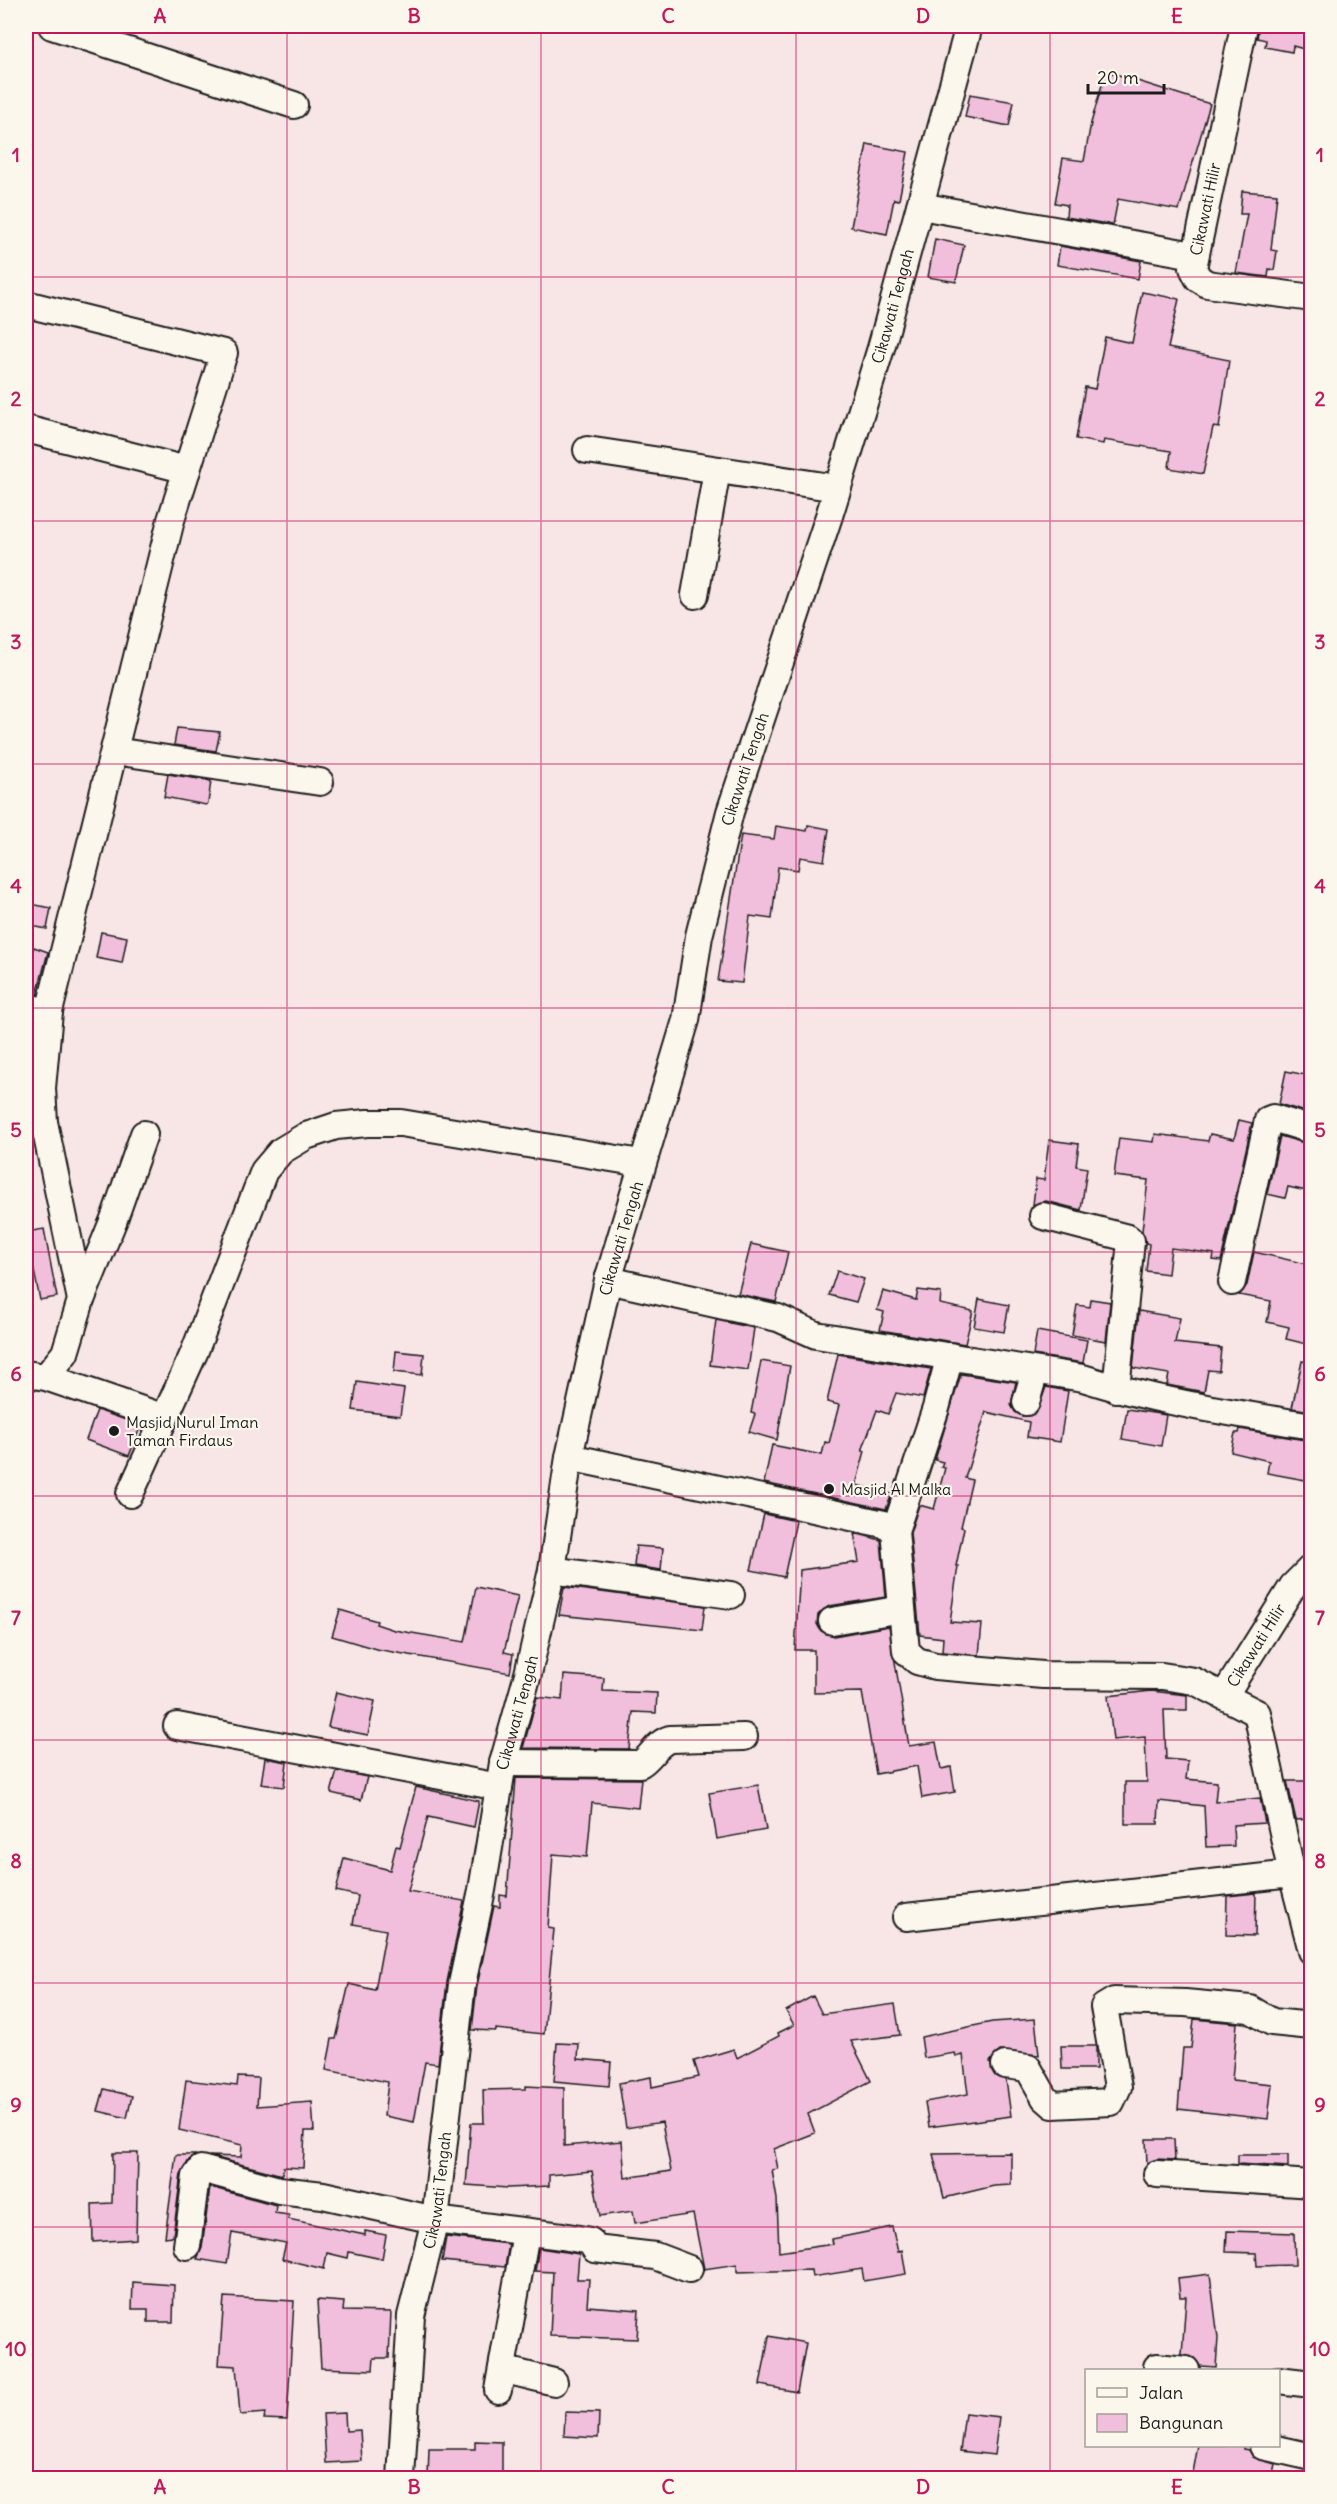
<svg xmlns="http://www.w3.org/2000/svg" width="1337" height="2504" font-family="Delius,sans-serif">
  <rect width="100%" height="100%" fill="#f8e6e7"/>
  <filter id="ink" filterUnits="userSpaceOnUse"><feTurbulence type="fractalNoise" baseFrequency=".0167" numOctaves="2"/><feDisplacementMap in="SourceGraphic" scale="12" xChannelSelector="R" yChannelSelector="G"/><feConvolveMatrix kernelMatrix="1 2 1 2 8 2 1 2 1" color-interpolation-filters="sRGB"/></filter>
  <g filter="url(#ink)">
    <path fill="#f1bedc" stroke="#1c1c1c" stroke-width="1.5" d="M 1259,26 L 1311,26 L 1311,51 L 1293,46 L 1292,52 L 1265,47 L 1266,40 L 1257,38 Z
      M 1106,71 L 1210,104 L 1179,210 L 1118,199 L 1113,225 L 1066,217 L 1067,205 L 1055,203 L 1063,158 L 1084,161 L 1091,123 Z
      M 970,94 L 1014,102 L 1009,126 L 965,117 Z
      M 867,144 L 908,152 L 899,200 L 894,199 L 887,234 L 851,227 Z
      M 1242,191 L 1277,194 L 1271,250 L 1277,251 L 1274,270 L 1269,269 L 1268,277 L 1236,273 L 1247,214 L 1240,214 Z
      M 935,239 L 964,245 L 956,282 L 928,277 Z
      M 1060,246 L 1141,261 L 1138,279 L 1057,265 Z
      M 1142,292 L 1179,299 L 1168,348 L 1229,360 L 1219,428 L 1213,427 L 1203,474 L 1169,468 L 1171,451 L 1104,440 L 1103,444 L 1076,439 L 1085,387 L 1095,389 L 1105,337 L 1132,343 Z
      M 177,728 L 220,732 L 216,751 L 174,745 Z
      M 168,774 L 211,781 L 208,803 L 206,805 L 164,797 Z
      M 808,825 L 829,829 L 824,861 L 800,857 L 798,870 L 778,867 L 772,919 L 750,916 L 742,983 L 718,981 L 741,835 L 774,839 L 776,826 L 807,831 Z
      M 26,903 L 51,908 L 47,929 L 26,925 Z
      M 101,932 L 127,937 L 122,963 L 96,958 Z
      M 34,947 L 48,952 L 37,994 L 26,992 L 26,968 Z
      M 1286,1071 L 1311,1076 L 1309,1113 L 1279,1104 Z
      M 1239,1120 L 1252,1123 L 1221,1261 L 1213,1260 L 1214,1254 L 1171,1248 L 1168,1274 L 1146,1271 L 1149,1244 L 1146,1243 L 1142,1231 L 1148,1180 L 1114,1176 L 1119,1138 L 1154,1142 L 1155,1134 L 1208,1141 L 1210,1134 L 1234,1139 Z
      M 1280,1136 L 1311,1145 L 1311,1192 L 1288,1187 L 1285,1198 L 1267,1194 Z
      M 1049,1140 L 1079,1144 L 1076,1166 L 1087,1168 L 1081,1210 L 1046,1201 L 1033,1205 L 1036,1179 L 1044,1180 Z
      M 44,1229 L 57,1297 L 40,1300 L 26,1232 Z
      M 751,1244 L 788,1252 L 776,1302 L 738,1294 Z
      M 1254,1252 L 1311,1265 L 1311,1345 L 1286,1339 L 1289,1327 L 1267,1322 L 1271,1301 L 1239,1295 L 1247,1285 Z
      M 837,1271 L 864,1279 L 856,1302 L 829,1295 Z
      M 918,1290 L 941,1293 L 940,1304 L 973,1311 L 965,1344 L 880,1330 L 884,1312 L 877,1310 L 883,1291 L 916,1300 Z
      M 979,1299 L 1009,1305 L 1004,1332 L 974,1327 Z
      M 1091,1299 L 1110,1302 L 1106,1341 L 1072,1335 L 1077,1305 L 1090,1307 Z
      M 1139,1311 L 1180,1318 L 1175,1343 L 1221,1348 L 1219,1371 L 1208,1370 L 1204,1392 L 1167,1385 L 1169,1374 L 1133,1368 Z
      M 716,1320 L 754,1328 L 748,1370 L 710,1365 Z
      M 1037,1331 L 1087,1340 L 1083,1363 L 1033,1355 Z
      M 396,1351 L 424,1354 L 422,1375 L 394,1372 Z
      M 838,1354 L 931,1369 L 923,1398 L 896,1393 L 888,1414 L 877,1410 L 862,1451 L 865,1451 L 856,1485 L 892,1494 L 886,1509 L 764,1483 L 772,1445 L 822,1455 L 825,1442 L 829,1443 L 839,1405 L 827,1402 Z
      M 761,1361 L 790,1366 L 777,1440 L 749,1432 L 755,1414 L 751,1413 Z
      M 1302,1361 L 1311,1362 L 1311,1411 L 1292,1408 Z
      M 961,1374 L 1016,1382 L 1011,1405 L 1015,1412 L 1022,1416 L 1037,1412 L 1046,1387 L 1068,1391 L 1060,1442 L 1027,1437 L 1029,1422 L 986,1412 L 965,1478 L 972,1480 L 961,1527 L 964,1528 L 956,1566 L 958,1566 L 950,1622 L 982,1624 L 979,1655 L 942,1652 L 943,1638 L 920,1635 L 910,1533 L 919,1505 L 934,1509 L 945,1468 L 941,1467 L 943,1462 L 935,1460 Z
      M 357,1382 L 404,1389 L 400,1416 L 353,1410 Z
      M 1127,1409 L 1166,1415 L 1161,1446 L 1122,1439 Z
      M 97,1410 L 141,1425 L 129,1456 L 86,1440 Z
      M 1240,1429 L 1311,1441 L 1311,1481 L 1267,1473 L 1269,1461 L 1231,1452 L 1235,1433 L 1239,1433 Z
      M 764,1514 L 796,1521 L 784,1577 L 751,1570 Z
      M 854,1533 L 881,1540 L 886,1597 L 829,1606 L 818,1615 L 817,1624 L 821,1631 L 834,1636 L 889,1626 L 909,1746 L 936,1742 L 941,1769 L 951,1767 L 955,1792 L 922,1798 L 917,1766 L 876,1774 L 862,1692 L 814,1693 L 814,1650 L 795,1650 L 800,1570 L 859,1562 Z
      M 636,1546 L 663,1548 L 661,1570 L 634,1566 Z
      M 476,1587 L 518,1596 L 504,1652 L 513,1654 L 510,1673 L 376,1649 L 332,1636 L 340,1610 L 377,1621 L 376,1624 L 394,1630 L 465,1642 Z
      M 564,1587 L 705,1606 L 702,1630 L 559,1615 Z
      M 564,1675 L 604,1678 L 603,1691 L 657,1693 L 656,1713 L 633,1712 L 629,1749 L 523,1748 L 537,1697 L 562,1700 Z
      M 1151,1691 L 1187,1695 L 1187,1710 L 1164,1710 L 1166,1759 L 1188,1761 L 1186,1779 L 1217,1782 L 1215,1802 L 1260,1798 L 1265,1823 L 1233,1825 L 1234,1846 L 1206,1847 L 1204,1806 L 1159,1801 L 1158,1824 L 1125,1824 L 1125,1782 L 1147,1782 L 1145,1737 L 1113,1740 L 1108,1696 Z
      M 336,1692 L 375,1701 L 368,1735 L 328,1727 Z
      M 265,1758 L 287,1762 L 284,1787 L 261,1784 Z
      M 337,1771 L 367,1777 L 361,1800 L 331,1793 Z
      M 516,1778 L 641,1779 L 638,1808 L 592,1803 L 587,1857 L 553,1854 L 548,1928 L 554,1929 L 544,2034 L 496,2029 L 496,2031 L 472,2030 L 477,1986 L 494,1906 L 500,1907 L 500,1895 L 507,1896 Z
      M 1287,1781 L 1311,1781 L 1311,1819 L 1296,1820 Z
      M 758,1785 L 766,1830 L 717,1839 L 709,1793 Z
      M 416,1787 L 479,1801 L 474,1827 L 428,1817 L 408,1891 L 464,1901 L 447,1982 L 438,2064 L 425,2062 L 414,2122 L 384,2116 L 388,2082 L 326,2070 L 332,2039 L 336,2039 L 349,1984 L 375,1990 L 386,1930 L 353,1924 L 358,1896 L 336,1891 L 344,1858 L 390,1870 L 396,1846 L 400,1847 Z
      M 1256,1893 L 1255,1936 L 1226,1935 L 1227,1896 Z
      M 813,1996 L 822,2014 L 895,2004 L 900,2035 L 851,2041 L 871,2081 L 808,2114 L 815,2133 L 774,2149 L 778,2169 L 772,2170 L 777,2199 L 779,2252 L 833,2244 L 832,2239 L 892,2227 L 898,2252 L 902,2250 L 906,2274 L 864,2281 L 862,2269 L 812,2277 L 811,2270 L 737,2272 L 737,2264 L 704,2269 L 693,2214 L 635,2223 L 633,2211 L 600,2216 L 592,2171 L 549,2175 L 549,2186 L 508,2188 L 466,2185 L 471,2123 L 484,2123 L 483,2090 L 526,2089 L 526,2086 L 564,2088 L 564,2146 L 622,2141 L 625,2178 L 671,2171 L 662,2122 L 626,2128 L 619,2083 L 651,2077 L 652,2087 L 699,2077 L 694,2061 L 734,2049 L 737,2058 L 779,2036 L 778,2033 L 794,2025 L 786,2011 Z
      M 1035,2019 L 1039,2055 L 1000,2051 L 990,2062 L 995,2076 L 1006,2080 L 1011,2116 L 929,2127 L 925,2102 L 968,2094 L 963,2055 L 956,2057 L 955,2053 L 924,2058 L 921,2037 L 992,2022 Z
      M 1194,2019 L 1237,2023 L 1232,2080 L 1272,2084 L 1268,2119 L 1178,2109 L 1183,2048 L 1191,2048 Z
      M 557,2043 L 579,2044 L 578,2059 L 611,2062 L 609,2086 L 554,2081 Z
      M 1061,2046 L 1096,2046 L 1096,2069 L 1062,2069 Z
      M 238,2077 L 259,2078 L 257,2106 L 312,2102 L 314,2131 L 305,2131 L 303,2168 L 283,2167 L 282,2175 L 209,2156 L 241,2157 L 242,2145 L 179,2130 L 186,2080 L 237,2086 Z
      M 104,2089 L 132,2096 L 127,2118 L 98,2111 Z
      M 1146,2139 L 1174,2139 L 1175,2160 L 1157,2159 L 1147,2164 Z
      M 113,2153 L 138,2153 L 136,2239 L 93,2242 L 92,2204 L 112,2203 Z
      M 1011,2153 L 1011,2185 L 994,2186 L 944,2198 L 933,2154 Z
      M 176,2155 L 195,2155 L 189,2160 L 181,2174 L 173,2236 L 165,2237 Z
      M 1238,2155 L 1288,2155 L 1288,2167 L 1238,2164 Z
      M 210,2187 L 276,2205 L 275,2213 L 289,2215 L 288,2219 L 365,2235 L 365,2231 L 386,2235 L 382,2259 L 349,2252 L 348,2258 L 327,2253 L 324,2269 L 282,2259 L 286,2243 L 232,2233 L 227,2264 L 197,2259 L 202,2248 Z
      M 1227,2231 L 1294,2233 L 1295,2265 L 1257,2266 L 1256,2253 L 1226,2252 Z
      M 446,2237 L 509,2244 L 505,2267 L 442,2261 Z
      M 539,2248 L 579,2254 L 577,2279 L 589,2279 L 587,2306 L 639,2310 L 637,2339 L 550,2336 L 553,2272 L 535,2271 Z
      M 1210,2274 L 1218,2338 L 1216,2367 L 1200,2366 L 1194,2358 L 1182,2355 L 1186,2297 L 1180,2297 L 1178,2278 Z
      M 133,2282 L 174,2285 L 173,2322 L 148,2322 L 148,2309 L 132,2309 Z
      M 224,2297 L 294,2301 L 287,2420 L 264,2419 L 265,2413 L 240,2415 L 236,2366 L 219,2365 Z
      M 317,2300 L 344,2302 L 343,2311 L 391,2312 L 389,2358 L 374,2358 L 373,2370 L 321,2368 Z
      M 769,2336 L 806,2343 L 797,2392 L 760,2385 Z
      M 565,2412 L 599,2413 L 598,2438 L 564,2436 Z
      M 345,2413 L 346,2431 L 360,2430 L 362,2461 L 326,2463 L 323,2414 Z
      M 965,2413 L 999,2417 L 994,2455 L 960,2451 Z
      M 475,2441 L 502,2442 L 502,2478 L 428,2478 L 429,2449 L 475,2449 Z
      M 1198,2445 L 1243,2445 L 1243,2449 L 1249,2450 L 1253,2457 L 1275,2464 L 1272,2478 L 1192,2478 Z"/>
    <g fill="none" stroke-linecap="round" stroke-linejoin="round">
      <g stroke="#1c1c1c" stroke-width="30">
        <g id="street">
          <path d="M 52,26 L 294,105"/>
          <path d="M 1244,26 L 1193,268 L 1198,278 L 1207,284 L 1312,298"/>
          <path d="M 920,206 L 1194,255"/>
          <path d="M 26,304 L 224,353 L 171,520 L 49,1012 L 42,1088 L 44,1122 L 81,1300 L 65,1353 L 46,1377"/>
          <path d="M 26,429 L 187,470"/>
          <path d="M 587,450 L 837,488"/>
          <path d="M 695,595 L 717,470"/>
          <path d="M 114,751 L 320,782"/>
          <path d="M 26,1007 L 49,1012"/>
          <path d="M 1043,1216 L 1128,1238 L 1131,1241 L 1116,1389"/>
          <path d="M 608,1280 L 778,1318 L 816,1335 L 1083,1378 C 1157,1402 1235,1413 1312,1426"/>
          <path d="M 1232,1282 L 1268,1120 L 1273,1118 L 1312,1130"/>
          <path d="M 81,1300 L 114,1219 L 144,1134"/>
          <path d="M 26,1374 L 46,1377 L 165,1418"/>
          <path d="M 1026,1402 L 1035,1371"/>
          <path d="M 569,1457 L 884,1524 L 895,1531 L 906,1651 L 917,1661 L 935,1666 L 1043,1675 L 1162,1676 L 1194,1681 L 1257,1713 L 1292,1874 L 1312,1951"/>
          <path d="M 130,1494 L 194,1353 L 264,1171 L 281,1151 L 306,1136 L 336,1126 L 367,1123 L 401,1123 L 641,1163"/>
          <path d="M 895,1531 L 936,1408 L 950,1356"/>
          <path d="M 552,1570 L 731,1595"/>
          <path d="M 832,1621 L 902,1609"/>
          <path id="s1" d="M 1224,1696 L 1293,1586 L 1312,1567"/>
          <path d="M 177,1726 L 499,1787"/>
          <path d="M 503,1763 L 640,1764 C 652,1757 656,1743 670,1739 L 744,1737"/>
          <path d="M 906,1917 L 1292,1874"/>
          <path d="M 1005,2065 L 1028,2068 L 1045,2098 L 1053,2105 L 1111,2102 L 1118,2087 L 1104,2007 L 1114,2001 L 1185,2003 L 1250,2009 L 1272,2022 L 1312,2026"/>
          <path d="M 1157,2174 L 1312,2184"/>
          <path d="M 187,2246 L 196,2176 L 201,2169 L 279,2190 L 323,2195 L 435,2220 L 562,2236 L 590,2241 L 595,2249 L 655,2256 L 689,2269"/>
          <path d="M 1157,2367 L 1186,2370"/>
          <path d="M 502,2369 L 554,2382"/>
          <path d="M 1278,2380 L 1312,2384"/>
          <path d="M 498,2390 L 526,2233"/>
          <path d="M 1263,2446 L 1312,2457"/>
          <path id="s2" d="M 401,2478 L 411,2316 L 435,2220 L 462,1984 L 482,1890 L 503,1763 L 528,1674 L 552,1570 L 569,1457 L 608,1280 L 686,1020 L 699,936 L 730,812 L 829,516 L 881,348 L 969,26"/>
        </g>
      </g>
      <use href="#street" stroke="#fbf7ec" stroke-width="26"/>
    </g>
  </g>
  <path fill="none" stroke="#c2185b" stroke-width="1.5" stroke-opacity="0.55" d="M 287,26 L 287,2478M 541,26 L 541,2478M 796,26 L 796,2478M 1050,26 L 1050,2478M 26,277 L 1312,277M 26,521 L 1312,521M 26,764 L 1312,764M 26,1008 L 1312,1008M 26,1252 L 1312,1252M 26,1496 L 1312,1496M 26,1740 L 1312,1740M 26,1983 L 1312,1983M 26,2227 L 1312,2227"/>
  <g fill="#1c1c1c" stroke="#fbf7ec" stroke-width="2">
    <circle cx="114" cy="1431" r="6"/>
    <circle cx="829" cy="1489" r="6"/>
  </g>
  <g text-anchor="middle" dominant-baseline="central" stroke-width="4.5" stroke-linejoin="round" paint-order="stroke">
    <g font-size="16" fill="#1c1c1c" stroke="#fbf7ec">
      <text transform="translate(1205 209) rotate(-78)">Cikawati Hilir</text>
      <text stroke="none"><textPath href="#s2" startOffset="2234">Cikawati Tengah</textPath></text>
      <text stroke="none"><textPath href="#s2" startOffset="1748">Cikawati Tengah</textPath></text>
      <text stroke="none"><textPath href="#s2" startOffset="1262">Cikawati Tengah</textPath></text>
      <text stroke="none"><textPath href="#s1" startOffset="60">Cikawati Hilir</textPath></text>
      <text stroke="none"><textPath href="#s2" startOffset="776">Cikawati Tengah</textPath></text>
      <text stroke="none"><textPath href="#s2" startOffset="291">Cikawati Tengah</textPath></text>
    </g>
    <g font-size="16" fill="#1c1c1c" stroke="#fbf7ec" text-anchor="start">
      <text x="126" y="1422">Masjid Nurul Iman<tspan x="126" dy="18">Taman Firdaus</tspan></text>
      <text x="841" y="1489">Masjid Al Malka</text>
    </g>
  </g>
  <rect width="1337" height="2504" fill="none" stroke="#fbf7ec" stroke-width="66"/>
  <rect x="1085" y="2369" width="195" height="78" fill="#fbf7ec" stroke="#a29f99" stroke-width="1.5"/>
  <rect x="1097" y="2388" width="30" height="9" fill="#fbf7ec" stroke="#a29f99" stroke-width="1.5"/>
  <text x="1139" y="2399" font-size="18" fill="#1c1c1c">Jalan</text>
  <rect x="1097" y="2414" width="30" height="18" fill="#f1bedc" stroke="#a29f99" stroke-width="1.5"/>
  <text x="1139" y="2429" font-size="18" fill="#1c1c1c">Bangunan</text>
  <path d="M1088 84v9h76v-9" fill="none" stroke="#1c1c1c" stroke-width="3"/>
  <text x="1097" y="84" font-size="18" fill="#1c1c1c" stroke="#fbf7ec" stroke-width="4.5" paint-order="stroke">20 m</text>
  <rect x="33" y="33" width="1271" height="2438" fill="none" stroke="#c2185b" stroke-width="2"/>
  <g font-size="20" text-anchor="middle" font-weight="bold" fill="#c2185b">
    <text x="160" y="23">A</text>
    <text x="414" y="23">B</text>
    <text x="668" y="23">C</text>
    <text x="923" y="23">D</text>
    <text x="1177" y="23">E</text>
    <text x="16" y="162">1</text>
    <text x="1320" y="162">1</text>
    <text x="16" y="406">2</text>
    <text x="1320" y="406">2</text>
    <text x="16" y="649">3</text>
    <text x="1320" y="649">3</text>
    <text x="16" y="893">4</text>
    <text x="1320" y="893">4</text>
    <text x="16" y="1137">5</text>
    <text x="1320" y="1137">5</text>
    <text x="16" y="1381">6</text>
    <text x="1320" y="1381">6</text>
    <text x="16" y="1625">7</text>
    <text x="1320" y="1625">7</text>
    <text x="16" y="1868">8</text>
    <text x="1320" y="1868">8</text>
    <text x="16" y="2112">9</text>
    <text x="1320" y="2112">9</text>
    <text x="16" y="2356">10</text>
    <text x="1320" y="2356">10</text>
    <text x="160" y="2494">A</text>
    <text x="414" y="2494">B</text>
    <text x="668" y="2494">C</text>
    <text x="923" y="2494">D</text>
    <text x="1177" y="2494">E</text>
  </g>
</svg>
